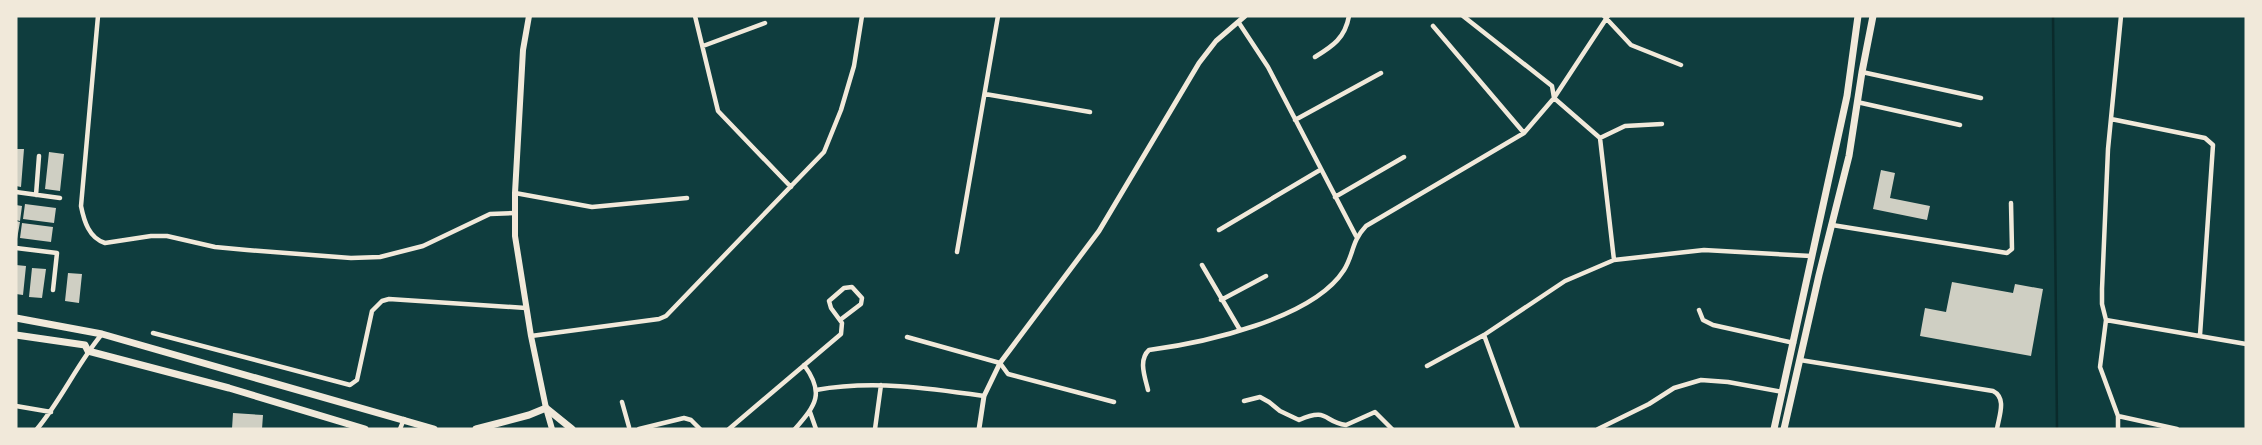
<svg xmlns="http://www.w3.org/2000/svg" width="2262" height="445" font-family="'Times New Roman',serif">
  <rect width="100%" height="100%" fill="#0f3d3e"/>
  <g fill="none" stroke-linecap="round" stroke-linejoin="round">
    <path stroke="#0a2a2b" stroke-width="2.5" d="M 2053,16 L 2057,429"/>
  </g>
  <path fill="#cfcfc3" d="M 16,149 L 24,149 L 21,187 L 16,186 Z
    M 49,152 L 64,154 L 60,191 L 45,189 Z
    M 1881,170 L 1895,173 L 1890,198 L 1930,206 L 1927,220 L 1873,209 Z
    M 25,204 L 56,208 L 54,223 L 23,219 Z
    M 16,205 L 22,206 L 20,221 L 16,220 Z
    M 16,221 L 20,222 L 17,239 L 16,239 Z
    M 22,223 L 53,227 L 51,242 L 20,238 Z
    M 16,265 L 26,266 L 23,295 L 16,294 Z
    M 32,268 L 46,269 L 42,298 L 29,297 Z
    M 68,273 L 82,274 L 79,303 L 65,301 Z
    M 1952,282 L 2013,293 L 2015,284 L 2043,289 L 2031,356 L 1920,336 L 1925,308 L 1946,312 Z
    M 233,413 L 263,415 L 262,429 L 232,429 Z"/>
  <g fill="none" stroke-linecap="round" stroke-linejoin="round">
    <path stroke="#f1e9da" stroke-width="4.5" d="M 98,16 L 81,206 C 84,221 89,238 105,243 L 151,236 L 167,236 L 215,247 L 247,250 L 351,258 L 380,257 L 423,246 L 490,214 L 515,213
      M 695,16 L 718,111 L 791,187
      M 1463,16 L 1552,86 L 1554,98 L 1600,138 L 1614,260
      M 1604,16 L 1631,45 L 1681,65
      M 1239,23 L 1268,67 L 1356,236
      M 1433,26 L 1524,133
      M 703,46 L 765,23
      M 1315,57 C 1333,46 1345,38 1349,16
      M 1862,72 L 1981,98
      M 985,94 L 1090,112
      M 1857,102 L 1960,125
      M 2111,119 L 2205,138 L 2213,145 L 2200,335
      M 1295,120 L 1381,73
      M 1600,138 L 1625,126 L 1662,124
      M 16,192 L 60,198
      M 515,193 L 592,207 L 687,198
      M 36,195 L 39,156
      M 1335,197 L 1404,157
      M 1832,225 L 2007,253 L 2012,249 L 2011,203
      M 1219,230 L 1320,170
      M 16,248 L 57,253 L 53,290
      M 957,252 L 998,16
      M 1202,265 L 1240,330
      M 1221,300 L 1266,276
      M 1699,310 L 1703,320 L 1713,325 L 1794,343
      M 2106,320 L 2246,344
      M 153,333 L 350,385 L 357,380 L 372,311 L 382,301 L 389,299 L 526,308
      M 1484,335 L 1518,429
      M 531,336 L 659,319 L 666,316 L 824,152 L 841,110 L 854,66 L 862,16
      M 907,337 L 1000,363 L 1008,374 L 1114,402
      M 1800,360 L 1993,391 C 2007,398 1999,416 1997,429
      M 1427,366 L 1484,335 L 1565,281 L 1614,260 L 1704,250 L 1811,256
      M 816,390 C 872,380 928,388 984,396
      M 1148,390 C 1145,377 1138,360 1149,350 C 1203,343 1313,319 1344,270 C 1354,254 1351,242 1366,226 L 1524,133 L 1554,98 L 1608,16
      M 1244,401 L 1260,397 L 1269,402 L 1280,411 L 1299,420 C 1329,407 1323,422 1346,425 L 1375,412 L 1392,429
      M 622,402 L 629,427
      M 16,406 L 51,412
      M 810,412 L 816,429
      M 2118,416 L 2177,429
      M 37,429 C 62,399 77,364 102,334
      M 400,429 L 404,419
      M 639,429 L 684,418 L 691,420 L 700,429
      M 729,429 L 841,334 L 842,323 L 831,308 L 829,301 L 844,288 L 852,287 L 862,298 L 861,304 L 840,320
      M 795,429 C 816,405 825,393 804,365
      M 875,429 L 881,385
      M 1598,429 L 1649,404 L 1674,388 L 1701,380 L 1728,382 L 1783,392
      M 2118,429 L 2118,416 L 2100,367 L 2106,320 L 2102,304 L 2102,289 L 2108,149 L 2121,16"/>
    <path stroke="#f1e9da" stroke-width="5" d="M 979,429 L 984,396 L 1000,363 L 1099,231 L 1199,63 L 1216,41 L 1245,16"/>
    <path stroke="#f1e9da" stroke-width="6" d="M 529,16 L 523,50 L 515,193 L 515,236 L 531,336 L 546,408 L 552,429"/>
    <path stroke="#f1e9da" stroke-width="7" d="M 1774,429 L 1847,96 L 1858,16
      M 1784,429 L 1819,275 L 1849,156 L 1862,72 L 1873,16"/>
    <path stroke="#f1e9da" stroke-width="7" d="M 16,318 L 102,334 L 434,429
      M 16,335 L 85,345 L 88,351 L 229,388 L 365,429
      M 476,429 L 529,415 L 546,408 L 572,429"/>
  </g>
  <rect width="2262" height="445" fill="none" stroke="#f1e9da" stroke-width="35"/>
</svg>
